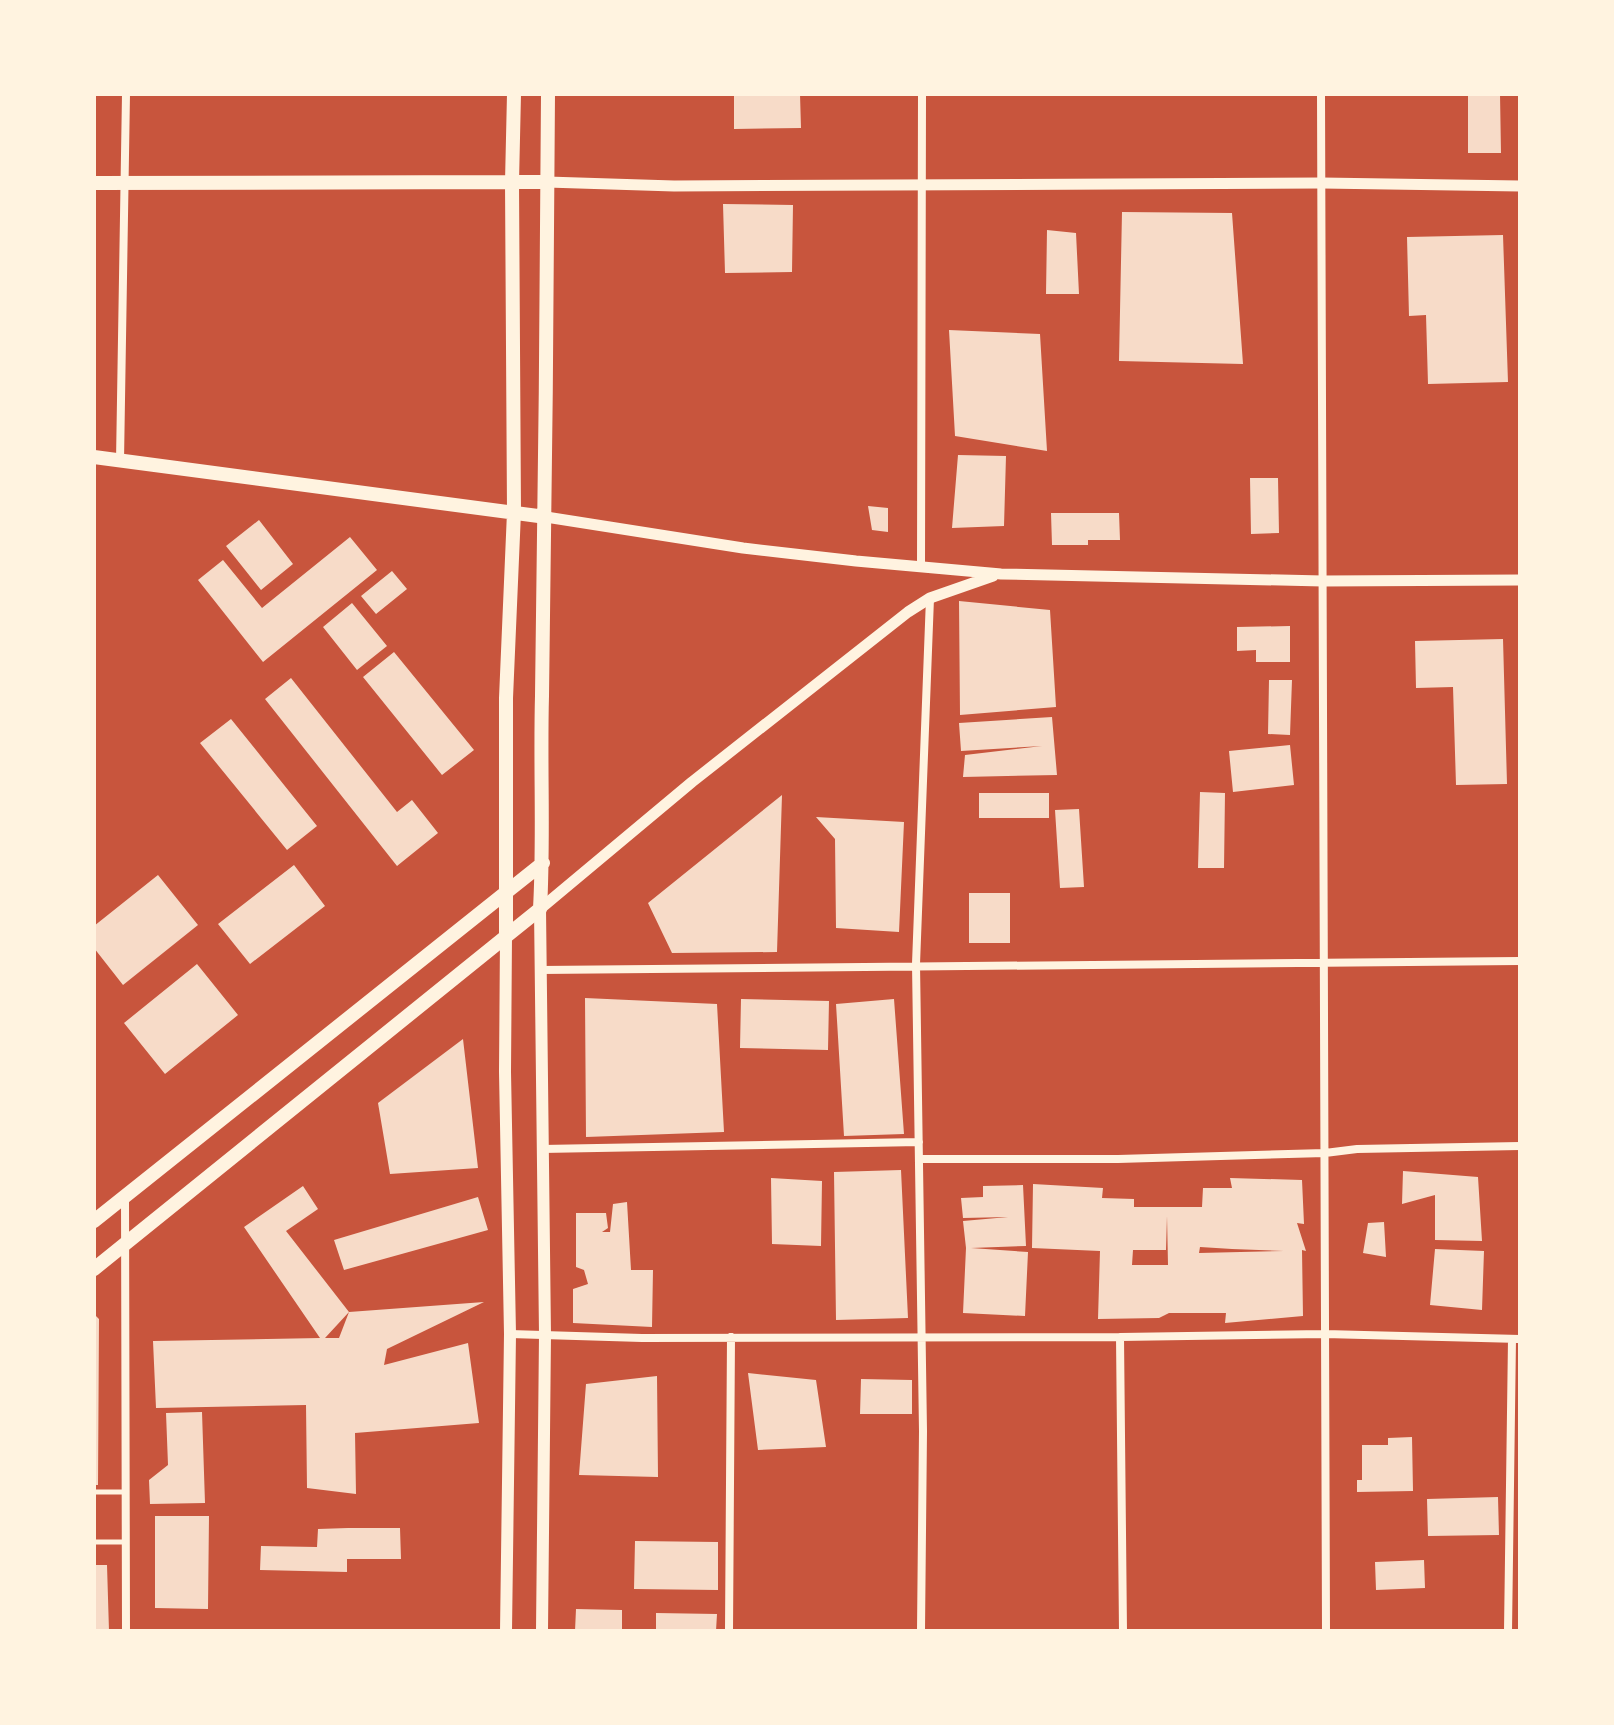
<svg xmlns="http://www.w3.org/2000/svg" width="1614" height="1725" font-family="'Exo 2',sans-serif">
  <rect width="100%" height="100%" fill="#c8553d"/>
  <path fill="#f7dbc8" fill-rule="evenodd" d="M 734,94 L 800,94 L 801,128 L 734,129 Z
    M 1468,94 L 1500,94 L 1501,153 L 1468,153 Z
    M 723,204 L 793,205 L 792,272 L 725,273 Z
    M 1122,212 L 1232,213 L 1243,364 L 1119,361 Z
    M 1047,230 L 1076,233 L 1079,294 L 1046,294 Z
    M 1503,235 L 1508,382 L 1428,384 L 1426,315 L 1409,316 L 1407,237 Z
    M 949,330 L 1040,334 L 1047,451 L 955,436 Z
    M 958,455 L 1006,456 L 1004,526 L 952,528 Z
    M 1250,478 L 1278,478 L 1279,533 L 1251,534 Z
    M 868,506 L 888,508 L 888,532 L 872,530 Z
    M 1051,513 L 1119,513 L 1120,540 L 1088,540 L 1088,545 L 1052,545 Z
    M 259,520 L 293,564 L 261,590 L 226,546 Z
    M 350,537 L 377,570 L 263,662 L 198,580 L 223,560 L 262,608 Z
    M 392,571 L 407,589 L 376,614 L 361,596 Z
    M 959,601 L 1050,610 L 1056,707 L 960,715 Z
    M 352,603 L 387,646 L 357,670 L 323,627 Z
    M 1290,626 L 1290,662 L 1256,662 L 1256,650 L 1237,651 L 1237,627 Z
    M 1503,639 L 1507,784 L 1456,785 L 1453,687 L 1416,688 L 1415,641 Z
    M 394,652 L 474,750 L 442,775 L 363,677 Z
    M 291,678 L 397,812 L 412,800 L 438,833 L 397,866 L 265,699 Z
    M 1269,680 L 1292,680 L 1290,735 L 1268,734 Z
    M 1052,717 L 1057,775 L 963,777 L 965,755 L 1042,746 L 961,751 L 959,723 Z
    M 231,719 L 317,826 L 287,850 L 200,743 Z
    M 1290,745 L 1294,785 L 1233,792 L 1229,751 Z
    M 1200,792 L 1225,793 L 1224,868 L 1198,868 Z
    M 979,793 L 1049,793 L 1049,818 L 979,818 Z
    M 782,795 L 777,952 L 672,953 L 648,903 Z
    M 1079,809 L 1084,887 L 1060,888 L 1055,810 Z
    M 816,817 L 904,822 L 899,932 L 836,928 L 835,839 Z
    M 294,865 L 325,906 L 250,964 L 218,924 Z
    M 158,875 L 198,925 L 123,985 L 94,948 L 94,926 Z
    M 969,893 L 1010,893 L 1010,943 L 969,943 Z
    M 197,964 L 238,1015 L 165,1074 L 124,1023 Z
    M 585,998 L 717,1004 L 724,1132 L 586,1137 Z
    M 741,999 L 829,1001 L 828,1050 L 740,1048 Z
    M 894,999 L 904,1134 L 844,1136 L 836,1004 Z
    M 463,1039 L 478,1168 L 390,1174 L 378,1103 Z
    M 901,1170 L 908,1318 L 836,1320 L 834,1172 Z
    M 1403,1171 L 1478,1177 L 1482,1241 L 1435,1240 L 1435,1195 L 1402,1204 Z
    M 771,1178 L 822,1181 L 821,1246 L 772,1244 Z
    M 1230,1178 L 1302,1180 L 1304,1224 L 1297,1223 L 1306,1251 L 1302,1250 L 1303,1316 L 1225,1323 L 1226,1313 L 1169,1313 L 1159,1318 L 1098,1319 L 1100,1251 L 1032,1248 L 1033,1184 L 1103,1188 L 1102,1198 L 1134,1199 L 1134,1207 L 1202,1207 L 1203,1188 L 1232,1188 ZM 1167,1216 L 1168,1265 L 1132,1265 L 1133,1250 L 1166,1250 ZM 1200,1247 L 1232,1249 L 1284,1251 L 1199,1253 Z
    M 1023,1185 L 1026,1246 L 971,1248 L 1028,1252 L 1025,1316 L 963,1313 L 966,1248 L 963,1221 L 1008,1217 L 963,1218 L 961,1198 L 983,1197 L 983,1186 Z
    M 303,1186 L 318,1209 L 286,1231 L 349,1312 L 484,1302 L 387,1349 L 384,1365 L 468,1343 L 479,1423 L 355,1433 L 356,1494 L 307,1488 L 306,1405 L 156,1408 L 153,1341 L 320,1338 L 244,1227 ZM 349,1312 L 339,1338 L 325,1338 Z
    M 478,1197 L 488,1230 L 344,1270 L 334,1240 Z
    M 627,1202 L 631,1270 L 653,1270 L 652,1327 L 573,1323 L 573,1289 L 588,1284 L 584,1270 L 576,1267 L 576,1213 L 606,1213 L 608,1228 L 602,1232 L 610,1232 L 613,1204 Z
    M 1384,1222 L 1386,1257 L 1363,1253 L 1368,1223 Z
    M 1435,1249 L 1484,1251 L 1482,1310 L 1430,1305 Z
    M 94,1314 L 99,1319 L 98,1485 L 94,1485 Z
    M 748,1373 L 816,1380 L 826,1447 L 758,1450 Z
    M 657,1376 L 658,1477 L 579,1475 L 586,1384 Z
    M 861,1379 L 912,1380 L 912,1414 L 860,1414 Z
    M 202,1412 L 205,1503 L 150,1504 L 149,1480 L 168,1465 L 166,1413 Z
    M 1412,1437 L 1413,1491 L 1357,1492 L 1357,1480 L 1362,1480 L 1362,1445 L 1388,1445 L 1388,1438 Z
    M 1498,1497 L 1499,1535 L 1428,1536 L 1427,1499 Z
    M 155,1516 L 209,1516 L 208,1609 L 155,1608 Z
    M 348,1528 L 400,1528 L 401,1559 L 347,1559 L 347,1572 L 260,1570 L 261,1546 L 317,1547 L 318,1529 Z
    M 635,1541 L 718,1542 L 718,1590 L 634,1589 Z
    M 1424,1560 L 1425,1588 L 1376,1590 L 1375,1562 Z
    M 94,1565 L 107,1565 L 109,1631 L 94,1631 Z
    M 576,1609 L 622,1610 L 622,1631 L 575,1631 Z
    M 656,1613 L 717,1614 L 716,1631 L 656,1631 Z"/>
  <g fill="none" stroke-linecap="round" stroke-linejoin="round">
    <path stroke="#fff3e0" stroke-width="5" d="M 94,1492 L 125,1492
      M 94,1542 L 125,1542"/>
    <path stroke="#fff3e0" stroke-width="8" d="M 1321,94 L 1326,1631
      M 120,461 L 126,94
      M 921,567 L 922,94
      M 540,970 L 1520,961
      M 542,1149 L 919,1142
      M 919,1159 L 1118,1159 L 1325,1153 L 1357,1149 L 1520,1146
      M 125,1197 L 126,1631
      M 510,1334 L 642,1338 L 1120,1337 L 1325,1334 L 1520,1339
      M 1120,1337 L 1123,1631
      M 729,1631 L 731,1337
      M 921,1631 L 923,1431 L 916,964 L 930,598
      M 1508,1631 L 1512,1339"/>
    <path stroke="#fff3e0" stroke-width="11" d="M 547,182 L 674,186 L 1322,183 L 1520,186
      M 546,517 L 743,548 L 856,561 L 1001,574 L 1323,581 L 1520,580
      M 540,909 L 692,782 L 908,612 L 930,598 L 993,576"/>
    <path stroke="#fff3e0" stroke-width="12" d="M 540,909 L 545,1335 L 542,1631
      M 506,936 L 505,1072 L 510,1334 L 506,1631"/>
    <path stroke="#fff3e0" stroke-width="14" d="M 94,183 L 547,182
      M 94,457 L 546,517
      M 506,936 L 506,698 L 514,512 L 512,182 L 514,94
      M 94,1221 L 543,863
      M 94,1269 L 540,909 C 544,838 540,767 542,696 C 545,495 547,295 548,94"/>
  </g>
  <rect width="1614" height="1725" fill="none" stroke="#fff3e0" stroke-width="192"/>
</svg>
